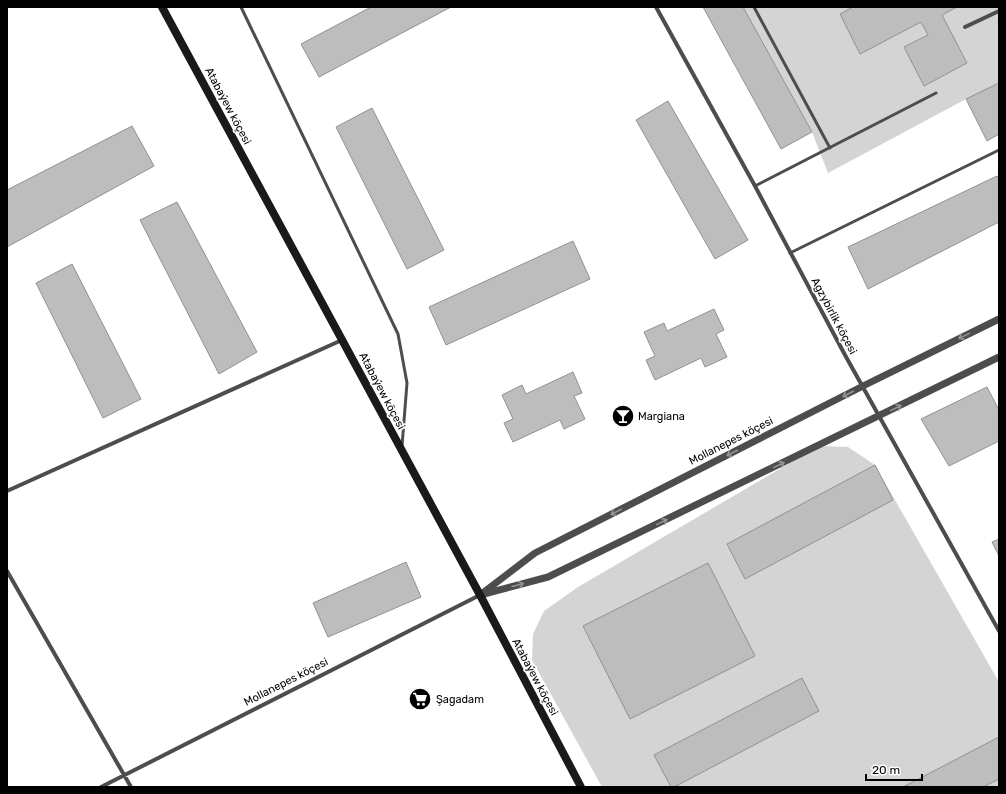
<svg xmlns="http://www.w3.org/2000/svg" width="1006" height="794" font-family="Rubik,sans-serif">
  <rect width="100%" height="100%" fill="#fff"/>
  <path fill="#d4d4d4" d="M 743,7 L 999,7 L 999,134 L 987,141 L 966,99 L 828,173 L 812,132 Z
    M 819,446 L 848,447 L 875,465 L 999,682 L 999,787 L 602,787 L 532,660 L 533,634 L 544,611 L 578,587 Z"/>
  <path fill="#bdbdbd" stroke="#919191" d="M 371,7 L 451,7 L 319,77 L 301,44 Z
    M 703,7 L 743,7 L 812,132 L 781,149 Z
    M 853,7 L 957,7 L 942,15 L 967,63 L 924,86 L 904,47 L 928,35 L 921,22 L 860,54 L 840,14 Z
    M 999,83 L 999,134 L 987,141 L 966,99 Z
    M 668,101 L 748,240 L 715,259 L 636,120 Z
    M 372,108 L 444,250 L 407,269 L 336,127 Z
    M 132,126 L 154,166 L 7,247 L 7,190 Z
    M 997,176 L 999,180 L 999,222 L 868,289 L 848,247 Z
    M 177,202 L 257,352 L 219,374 L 140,220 Z
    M 573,241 L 590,279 L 446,345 L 429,307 Z
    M 72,264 L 141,399 L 103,418 L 36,283 Z
    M 714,309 L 724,330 L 716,334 L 727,357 L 705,367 L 701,358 L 655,380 L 646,360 L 655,356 L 644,332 L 664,323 L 667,331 Z
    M 573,372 L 582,393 L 574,396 L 585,419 L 564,429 L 560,420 L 513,442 L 504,423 L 513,419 L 502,395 L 522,385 L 526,394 Z
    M 987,387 L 999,410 L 999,441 L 949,466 L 921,419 Z
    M 875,465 L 893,500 L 745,579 L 727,544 Z
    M 999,539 L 999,556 L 992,542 Z
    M 406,562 L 421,597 L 328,637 L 313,603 Z
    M 708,563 L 755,656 L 630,719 L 583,626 Z
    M 802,678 L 819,711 L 674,787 L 671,787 L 654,755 Z
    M 999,737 L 999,779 L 983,787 L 903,787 Z"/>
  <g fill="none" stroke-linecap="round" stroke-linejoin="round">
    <path stroke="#4d4d4d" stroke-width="3" d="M 241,7 L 398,334 L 407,383 L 402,446
      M 754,7 L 830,148
      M 755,186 L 936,93
      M 790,253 L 999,150"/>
    <path stroke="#4d4d4d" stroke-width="4" d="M 656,7 L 755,186 L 845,355 L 999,631
      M 965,27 L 999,11
      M 7,491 L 342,340
      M 7,571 L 131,787
      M 101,787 L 480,595"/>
    <path stroke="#4d4d4d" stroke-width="7" d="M 484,594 L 548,577 L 999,357
      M 480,595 L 535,553 L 863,386 L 999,319"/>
    <path stroke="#1a1a1a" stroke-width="8" d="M 162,7 L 480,595 L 581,787"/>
  </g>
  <defs><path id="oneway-shaft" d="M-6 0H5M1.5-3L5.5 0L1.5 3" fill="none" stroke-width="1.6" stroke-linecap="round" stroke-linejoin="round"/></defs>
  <g stroke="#949494">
    <use href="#oneway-shaft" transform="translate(964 336) rotate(154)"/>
    <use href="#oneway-shaft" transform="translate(848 394) rotate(153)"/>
    <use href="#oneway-shaft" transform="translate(896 408) rotate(-26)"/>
    <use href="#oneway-shaft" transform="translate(732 453) rotate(153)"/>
    <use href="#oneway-shaft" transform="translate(779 465) rotate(-26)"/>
    <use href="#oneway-shaft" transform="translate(616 512) rotate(153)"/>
    <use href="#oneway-shaft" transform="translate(662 522) rotate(-26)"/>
    <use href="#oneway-shaft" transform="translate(518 585) rotate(-15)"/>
  </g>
  <defs>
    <g id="bar-disc" transform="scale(1.15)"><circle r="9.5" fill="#000" stroke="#fff"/><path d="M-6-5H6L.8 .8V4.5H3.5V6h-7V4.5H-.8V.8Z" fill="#fff"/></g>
    <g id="supermarket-disc" transform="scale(1.15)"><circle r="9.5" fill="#000" stroke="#fff"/><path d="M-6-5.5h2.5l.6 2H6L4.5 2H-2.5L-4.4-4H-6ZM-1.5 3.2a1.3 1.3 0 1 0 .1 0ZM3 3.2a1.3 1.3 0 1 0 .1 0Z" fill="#fff"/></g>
  </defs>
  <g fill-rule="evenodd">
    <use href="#bar-disc" x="623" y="416"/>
    <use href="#supermarket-disc" x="420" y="699"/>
  </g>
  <g text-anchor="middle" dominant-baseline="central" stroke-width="3.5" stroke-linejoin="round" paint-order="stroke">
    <g font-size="11" fill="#000" stroke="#fff">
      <text transform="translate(228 106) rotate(62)">Atabaýew köçesi</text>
      <text transform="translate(834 316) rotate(62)">Agzybirlik köçesi</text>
      <text transform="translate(382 391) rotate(62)">Atabaýew köçesi</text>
      <text transform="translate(731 441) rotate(-27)">Mollanepes köçesi</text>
      <text transform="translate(535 677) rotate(62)">Atabaýew köçesi</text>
      <text transform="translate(286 682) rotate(-27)">Mollanepes köçesi</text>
    </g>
    <g font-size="11" fill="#000" stroke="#fff" text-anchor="start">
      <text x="638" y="416">Margiana</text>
      <text x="436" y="699">Şagadam</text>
    </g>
  </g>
  <rect width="1006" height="794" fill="none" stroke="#000000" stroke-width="16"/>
  <path d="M866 774v6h56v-6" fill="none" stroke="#000000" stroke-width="2"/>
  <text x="872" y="774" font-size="12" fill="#000000" stroke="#ffffff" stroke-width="3" paint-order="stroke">20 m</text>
</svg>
